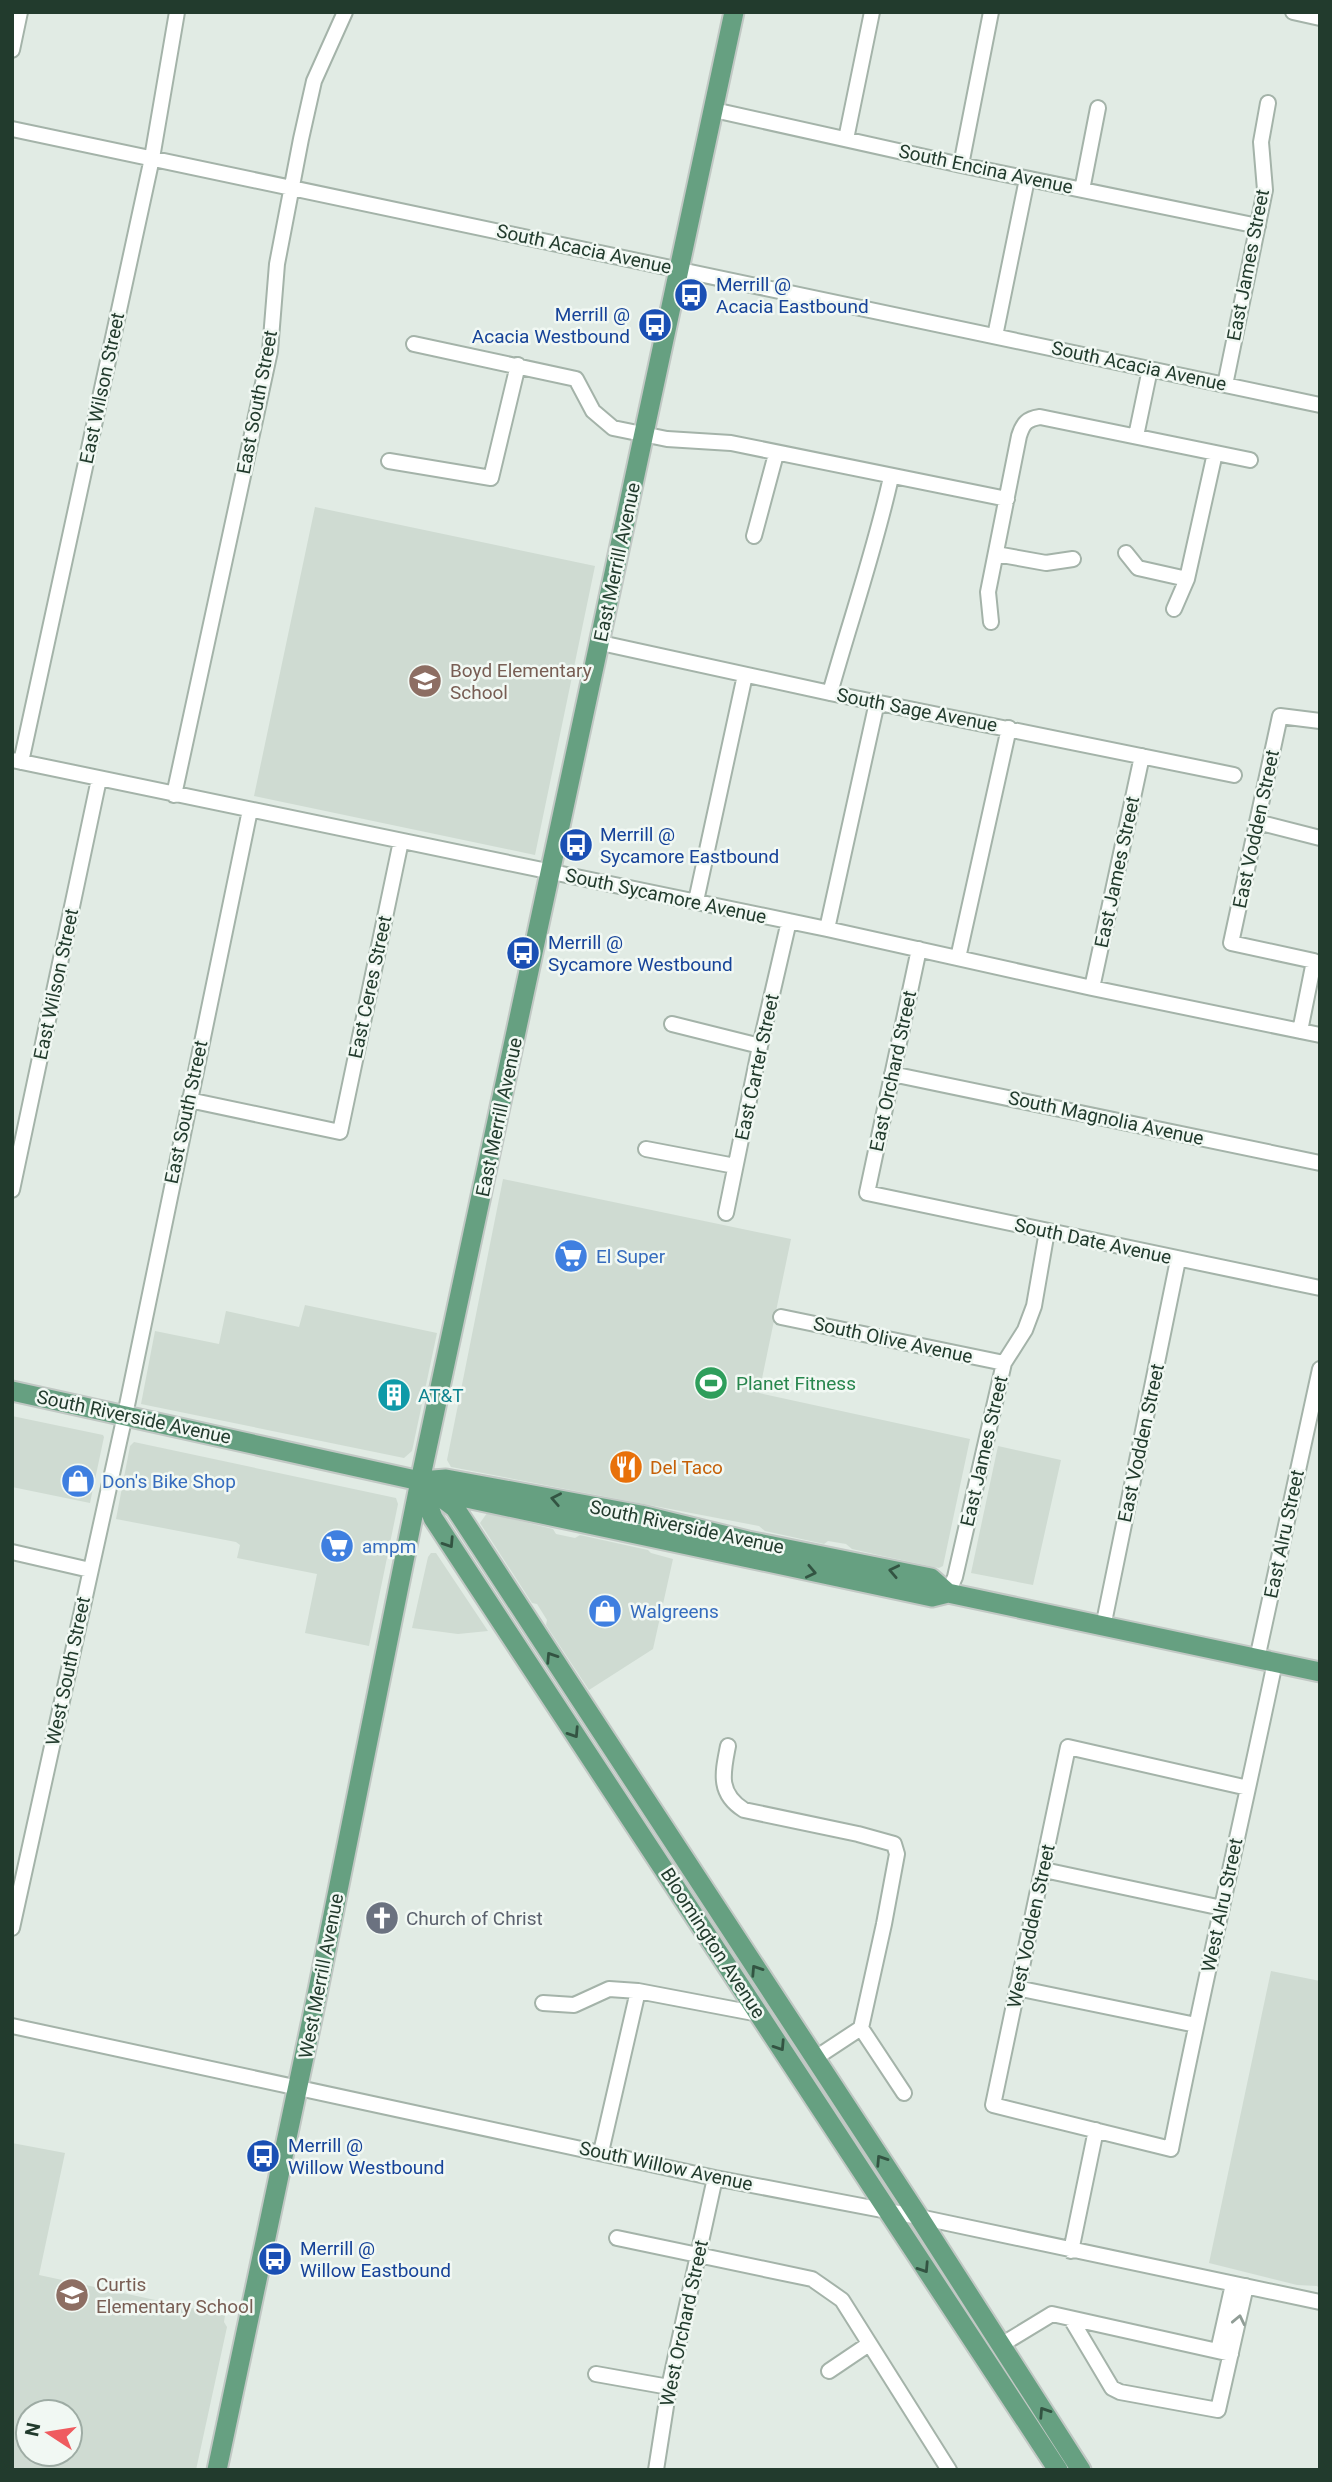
<svg xmlns="http://www.w3.org/2000/svg" width="1332" height="2482" font-family="Roboto,sans-serif">
  <rect width="100%" height="100%" fill="#e1ebe4"/>
  <path fill="#cfdbd2" fill-rule="evenodd" d="M 315,507 L 595,566 L 535,855 L 254,796 Z
    M 503,1179 L 791,1239 L 759,1393 L 970,1439 L 943,1566 L 939,1568 L 878,1555 L 852,1549 L 846,1544 L 828,1541 L 824,1544 L 765,1531 L 759,1526 L 451,1467 L 447,1460 Z
    M 305,1305 L 437,1333 L 412,1451 L 404,1458 L 141,1404 L 155,1331 L 219,1344 L 226,1311 L 299,1327 Z
    M 12,1416 L 103,1435 L 104,1437 L 90,1503 L 12,1487 Z
    M 134,1442 L 396,1498 L 398,1504 L 369,1646 L 305,1633 L 317,1574 L 237,1558 L 240,1545 L 236,1542 L 116,1519 L 130,1446 Z
    M 998,1446 L 1061,1460 L 1033,1585 L 971,1573 Z
    M 487,1513 L 553,1529 L 556,1534 L 575,1538 L 580,1535 L 648,1550 L 651,1553 L 673,1559 L 653,1649 L 589,1690 L 546,1625 L 547,1620 L 537,1604 L 532,1603 L 480,1523 Z
    M 431,1553 L 436,1553 L 488,1631 L 458,1634 L 412,1628 L 428,1557 Z
    M 1271,1971 L 1320,1981 L 1320,2289 L 1317,2286 L 1297,2285 L 1209,2263 Z
    M 12,2143 L 65,2153 L 39,2275 L 225,2315 L 224,2322 L 227,2327 L 196,2470 L 12,2470 ZM 28,2412 L 70,2412 L 70,2454 L 28,2454 Z"/>
  <g fill="none" stroke-linecap="round" stroke-linejoin="round">
    <g stroke="#a4b3a9" stroke-width="18">
      <path id="minor" d="M 1293,12 L 1320,18
        M 12,50 L 20,12
        M 714,110 L 961,165 L 1258,226
        M 12,129 L 1320,405
        M 846,139 L 872,12
        M 961,165 L 991,12
        M 1082,190 L 1098,108
        M 995,336 L 1027,179
        M 414,344 L 576,379 L 593,411 L 613,428 L 667,439 L 731,443 L 1007,499
        M 1225,385 L 1265,190 L 1261,142 L 1268,103
        M 1136,436 L 1150,369
        M 389,461 L 491,478 L 518,365
        M 754,536 L 776,454
        M 1126,553 L 1138,568 L 1187,579
        M 996,554 L 1046,563 L 1073,559
        M 1174,609 L 1187,579 L 1215,453
        M 991,622 L 988,592 L 1019,436 C 1023,423 1027,419 1040,417 L 1250,460
        M 601,643 L 830,693 L 1234,775
        M 830,693 C 850,621 875,550 891,477
        M 12,760 L 827,929 L 1092,988 L 1320,1035
        M 21,762 L 152,158 L 177,12
        M 174,795 L 270,351 L 277,264 L 301,139 L 314,81 L 345,12
        M 1257,822 L 1320,838
        M 696,901 L 745,675
        M 827,929 L 877,702
        M 919,949 L 867,1193 L 1320,1288
        M 958,958 L 1009,728
        M 1092,988 L 1142,756
        M 672,1024 L 760,1046
        M 1300,1031 L 1314,961 L 1231,943 L 1280,716 L 1320,721
        M 892,1074 L 1320,1163
        M 189,1100 L 340,1132 L 401,841
        M 646,1149 L 735,1166
        M 12,1190 L 99,779
        M 726,1213 L 760,1046 L 789,921
        M 781,1317 L 1004,1363
        M 12,1552 L 90,1570
        M 948,1593 L 955,1577 L 1004,1363 L 1025,1330 L 1034,1306 L 1047,1231
        M 1103,1627 L 1178,1260
        M 1257,1659 L 1320,1369
        M 728,1746 C 723,1772 717,1793 744,1810 L 858,1834 L 894,1844 L 897,1854 L 884,1924 L 861,2028 L 904,2093
        M 1248,1788 L 1068,1747 L 993,2105 L 1171,2149 C 1203,1986 1241,1825 1275,1662
        M 1044,1870 L 1222,1908
        M 12,1928 L 125,1415 L 250,810
        M 1017,1988 L 1196,2025
        M 543,2003 L 574,2005 L 609,1989 L 638,1991 L 759,2014
        M 12,2026 L 715,2178 L 919,2217 L 1320,2302
        M 814,2059 L 861,2028
        M 601,2152 L 638,1991
        M 617,2238 L 812,2279 L 842,2300 L 949,2470
        M 1071,2251 L 1096,2130
        M 1071,2319 L 1112,2388 L 1120,2392 L 1218,2410 L 1246,2286
        M 1001,2345 L 1052,2314 L 1231,2354
        M 1218,2351 L 1233,2284
        M 829,2371 L 869,2344
        M 596,2374 L 669,2387
        M 656,2470 L 669,2387 L 715,2178"/>
    </g>
    <g stroke="#c1c8c4" stroke-width="23">
      <path id="major" d="M 12,1391 L 420,1481 L 443,1493 L 932,1597 L 948,1593 L 1320,1672
        M 420,1481 L 446,1479 L 641,1515 L 748,1541 L 931,1578 L 948,1593
        M 420,1482 L 433,1518 L 1058,2470
        M 435,1493 L 455,1508 L 919,2217 L 1081,2470
        M 217,2470 L 316,2000 L 420,1481 L 734,12"/>
    </g>
    <use href="#minor" stroke="#fff" stroke-width="14"/>
    <use href="#major" stroke="#66a081" stroke-width="19"/>
  </g>
  <defs><path id="oneway-chevron" d="M-2-3.5L2.5 0L-2 3.5" fill="none" stroke-width="1.6" stroke-linecap="round" stroke-linejoin="round" transform="scale(1.75)"/></defs>
  <g stroke="#335442">
    <use href="#oneway-chevron" transform="translate(556 1499) rotate(-169)"/>
    <use href="#oneway-chevron" transform="translate(449 1543) rotate(57)"/>
    <use href="#oneway-chevron" transform="translate(894 1571) rotate(-168)"/>
    <use href="#oneway-chevron" transform="translate(811 1572) rotate(12)"/>
    <use href="#oneway-chevron" transform="translate(551 1657) rotate(-123)"/>
    <use href="#oneway-chevron" transform="translate(574 1733) rotate(57)"/>
    <use href="#oneway-chevron" transform="translate(756 1970) rotate(-123)"/>
    <use href="#oneway-chevron" transform="translate(780 2046) rotate(57)"/>
    <use href="#oneway-chevron" transform="translate(881 2160) rotate(-123)"/>
    <use href="#oneway-chevron" transform="translate(924 2268) rotate(57)"/>
    <use href="#oneway-chevron" transform="translate(1044 2412) rotate(-123)"/>
  </g>
  <use stroke="#909d96" href="#oneway-chevron" transform="translate(1239 2320) rotate(-78)"/>
  <defs>
    <g id="bus-disc" transform="scale(1.75)"><circle r="9.5" fill="#1a4fb4" stroke="#f1f8f3"/><path d="M-5-6H5V4H4V6H2V4H-2V6H-4V4H-5ZM-3.5-4V0h7V-4ZM-3.5 1.2v1.5H-2V1.2ZM2 1.2v1.5H3.5V1.2Z" fill="#fff"/></g>
    <g id="school-disc" transform="scale(1.75)"><circle r="9.5" fill="#8d6e63" stroke="#f1f8f3"/><path d="M0-5L7-2L0 1L-7-2ZM-4 1L0 2.5L4 1V4Q0 6-4 4Z" fill="#fff"/></g>
    <g id="supermarket-disc" transform="scale(1.75)"><circle r="9.5" fill="#3f7fe0" stroke="#f1f8f3"/><path d="M-6-5.5h2.5l.6 2H6L4.5 2H-2.5L-4.4-4H-6ZM-1.5 3.2a1.3 1.3 0 1 0 .1 0ZM3 3.2a1.3 1.3 0 1 0 .1 0Z" fill="#fff"/></g>
    <g id="stadium-disc" transform="scale(1.75)"><circle r="9.5" fill="#2e9e5b" stroke="#f1f8f3"/><path d="M0-5a6.5 5 0 1 0 0 10a6.5 5 0 1 0 0-10ZM-3.5-1.8h7v3.6h-7Z" fill="#fff"/></g>
    <g id="building-disc" transform="scale(1.75)"><circle r="9.5" fill="#0f9aa8" stroke="#f1f8f3"/><path d="M-4-6H4V6H1V3H-1V6H-4ZM-2.5-4.3h1.7v1.8h-1.7ZM.8-4.3h1.7v1.8H.8ZM-2.5-1h1.7V.8h-1.7ZM.8-1h1.7V.8H.8Z" fill="#fff"/></g>
    <g id="restaurant-disc" transform="scale(1.75)"><circle r="9.5" fill="#e8710a" stroke="#f1f8f3"/><path d="M-5-6h1v4h1v-4h1v4h1v-4h1v5L-1.5 .5V6h-2V.5L-5-1ZM5-6V6H3V1.5H1.5Q1.5-4 5-6Z" fill="#fff"/></g>
    <g id="shop-disc" transform="scale(1.75)"><circle r="9.5" fill="#3f7fe0" stroke="#f1f8f3"/><path d="M-5-2.5h2.3a2.7 3.5 0 0 1 5.4 0H5L5.5 6h-11ZM-1.5-2.5h3a1.5 2.3 0 0 0-3 0Z" fill="#fff"/></g>
    <g id="church-disc" transform="scale(1.75)"><circle r="9.5" fill="#6b7280" stroke="#f1f8f3"/><path d="M-1.2-6h2.4v3.5h3.3v2.4h-3.3V6h-2.4V-.1h-3.3v-2.4h3.3Z" fill="#fff"/></g>
  </defs>
  <g fill-rule="evenodd">
    <use href="#bus-disc" x="691" y="295"/>
    <use href="#bus-disc" x="655" y="325"/>
    <use href="#school-disc" x="425" y="681"/>
    <use href="#bus-disc" x="576" y="845"/>
    <use href="#bus-disc" x="523" y="953"/>
    <use href="#supermarket-disc" x="571" y="1256"/>
    <use href="#stadium-disc" x="711" y="1383"/>
    <use href="#building-disc" x="394" y="1395"/>
    <use href="#restaurant-disc" x="626" y="1467"/>
    <use href="#shop-disc" x="78" y="1481"/>
    <use href="#supermarket-disc" x="337" y="1546"/>
    <use href="#shop-disc" x="605" y="1611"/>
    <use href="#church-disc" x="382" y="1918"/>
    <use href="#bus-disc" x="263" y="2156"/>
    <use href="#bus-disc" x="275" y="2259"/>
    <use href="#school-disc" x="72" y="2295"/>
  </g>
  <g text-anchor="middle" dominant-baseline="central" stroke-width="5" stroke-linejoin="round" paint-order="stroke">
    <g font-size="19" fill="#223b2d" stroke="#f1f8f3">
      <text transform="translate(986 169) rotate(12)">South Encina Avenue</text>
      <text transform="translate(584 249) rotate(12)">South Acacia Avenue</text>
      <text transform="translate(1248 265) rotate(-79)">East James Street</text>
      <text transform="translate(1139 366) rotate(12)">South Acacia Avenue</text>
      <text transform="translate(102 388) rotate(-78)">East Wilson Street</text>
      <text transform="translate(257 402) rotate(-79)">East South Street</text>
      <text transform="translate(617 562) rotate(-78)">East Merrill Avenue</text>
      <text transform="translate(917 710) rotate(11)">South Sage Avenue</text>
      <text transform="translate(1256 829) rotate(-78)">East Vodden Street</text>
      <text transform="translate(1117 872) rotate(-78)">East James Street</text>
      <text transform="translate(666 896) rotate(12)">South Sycamore Avenue</text>
      <text transform="translate(56 984) rotate(-78)">East Wilson Street</text>
      <text transform="translate(370 987) rotate(-78)">East Ceres Street</text>
      <text transform="translate(757 1067) rotate(-78)">East Carter Street</text>
      <text transform="translate(893 1071) rotate(-78)">East Orchard Street</text>
      <text transform="translate(186 1112) rotate(-78)">East South Street</text>
      <text transform="translate(499 1117) rotate(-78)">East Merrill Avenue</text>
      <text transform="translate(1106 1118) rotate(12)">South Magnolia Avenue</text>
      <text transform="translate(1093 1241) rotate(12)">South Date Avenue</text>
      <text transform="translate(893 1340) rotate(12)">South Olive Avenue</text>
      <text transform="translate(134 1417) rotate(12)">South Riverside Avenue</text>
      <text transform="translate(1141 1443) rotate(-78)">East Vodden Street</text>
      <text transform="translate(984 1451) rotate(-77)">East James Street</text>
      <text transform="translate(687 1527) rotate(12)">South Riverside Avenue</text>
      <text transform="translate(1284 1534) rotate(-78)">East Alru Street</text>
      <text transform="translate(68 1671) rotate(-78)">West South Street</text>
      <text transform="translate(1222 1905) rotate(-78)">West Alru Street</text>
      <text transform="translate(1031 1926) rotate(-78)">West Vodden Street</text>
      <text transform="translate(713 1943) rotate(57)">Bloomington Avenue</text>
      <text transform="translate(321 1976) rotate(-79)">West Merrill Avenue</text>
      <text transform="translate(666 2166) rotate(12)">South Willow Avenue</text>
      <text transform="translate(684 2323) rotate(-78)">West Orchard Street</text>
    </g>
    <g font-size="19" fill="#164399" stroke="#f1f8f3" text-anchor="start">
      <text x="716" y="284">Merrill @<tspan x="716" dy="22">Acacia Eastbound</tspan></text>
      <text x="630" y="314" text-anchor="end">Merrill @<tspan x="630" dy="22">Acacia Westbound</tspan></text>
      <text x="600" y="834">Merrill @<tspan x="600" dy="22">Sycamore Eastbound</tspan></text>
      <text x="548" y="942">Merrill @<tspan x="548" dy="22">Sycamore Westbound</tspan></text>
      <text x="288" y="2145">Merrill @<tspan x="288" dy="22">Willow Westbound</tspan></text>
      <text x="300" y="2248">Merrill @<tspan x="300" dy="22">Willow Eastbound</tspan></text>
    </g>
    <g font-size="19" fill="#785e54" stroke="#f1f8f3" text-anchor="start">
      <text x="450" y="670">Boyd Elementary<tspan x="450" dy="22">School</tspan></text>
      <text x="96" y="2284">Curtis<tspan x="96" dy="22">Elementary School</tspan></text>
    </g>
    <g font-size="19" fill="#366cbe" stroke="#f1f8f3" text-anchor="start">
      <text x="596" y="1256">El Super</text>
      <text x="102" y="1481">Don's Bike Shop</text>
      <text x="362" y="1546">ampm</text>
      <text x="630" y="1611">Walgreens</text>
    </g>
    <g font-size="19" fill="#27864d" stroke="#f1f8f3" text-anchor="start">
      <text x="736" y="1383">Planet Fitness</text>
    </g>
    <g font-size="19" fill="#0d838f" stroke="#f1f8f3" text-anchor="start">
      <text x="418" y="1395">AT&amp;T</text>
    </g>
    <g font-size="19" fill="#c56008" stroke="#f1f8f3" text-anchor="start">
      <text x="650" y="1467">Del Taco</text>
    </g>
    <g font-size="19" fill="#5b616d" stroke="#f1f8f3" text-anchor="start">
      <text x="406" y="1918">Church of Christ</text>
    </g>
  </g>
  <rect width="1332" height="2482" fill="none" stroke="#223b2d" stroke-width="28"/>
  <g transform="translate(49 2433) rotate(282)"><circle r="33" fill="#f1f8f3" stroke="#9eaca4" stroke-width="2"/>
  <path d="M0-5L12 26L0 18L-12 26Z" fill="#ef5b5f"/>
  <text y="-10" font-size="19" font-weight="bold" text-anchor="middle" fill="#223b2d">N</text>
  </g>
</svg>
